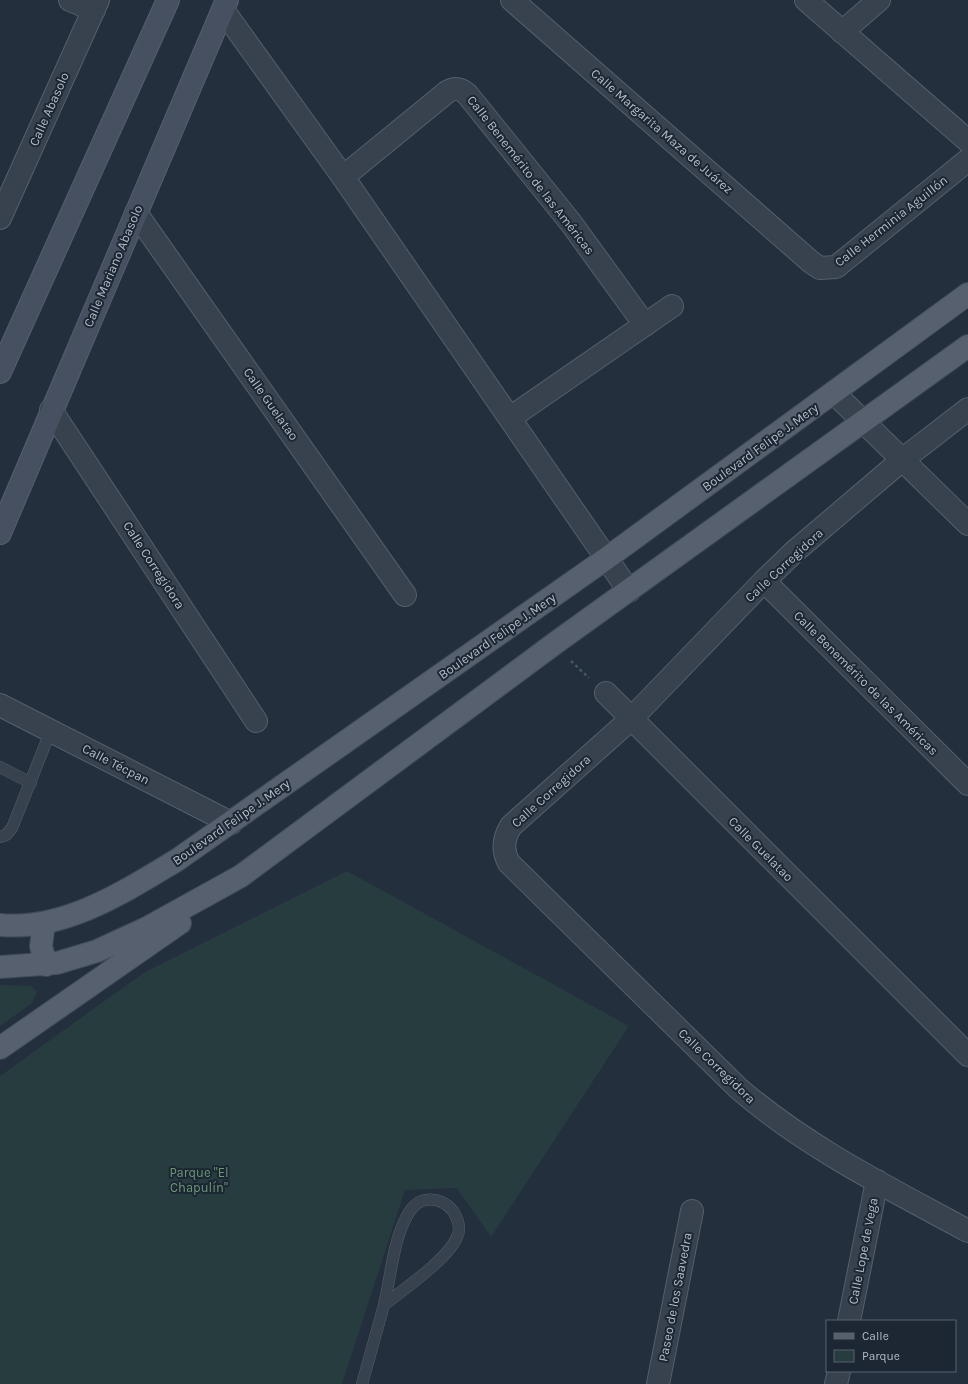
<svg xmlns="http://www.w3.org/2000/svg" width="968" height="1384" font-family="Karla,sans-serif">
  <rect width="100%" height="100%" fill="#242f3e"/>
  <path fill="#263c3f" d="M 347,871 L 629,1026 L 491,1237 L 457,1188 L 405,1190 L 342,1384 L 0,1384 L 0,1076 L 145,972 Z
    M 0,985 L 31,986 L 37,992 L 32,1003 L 0,1026 Z"/>
  <g fill="none" stroke-linecap="round" stroke-linejoin="round">
    <g stroke="#565f6c" stroke-width="12">
      <path id="lane" d="M 0,767 L 31,783
        M 0,837 L 6,835 L 12,828 L 51,730
        M 362,1384 C 369,1358 377,1331 384,1305 C 390,1280 393,1245 404,1222 C 408,1213 415,1201 426,1200 C 436,1198 447,1203 453,1211 C 458,1219 461,1229 457,1237 C 448,1259 404,1289 384,1305"/>
    </g>
    <g stroke="#565f6c" stroke-width="24">
      <path id="street" d="M 70,0 L 94,10
        M 512,0 L 811,262 L 820,268 L 836,267 L 968,160
        M 806,0 L 968,141
        M 223,10 L 343,177 L 629,591
        M 842,32 L 879,0
        M 343,177 L 447,92 C 455,87 460,88 467,94 L 571,223 L 645,325
        M 136,213 L 405,595
        M 0,218 L 98,0
        M 834,393 L 968,524
        M 968,409 L 902,460 L 794,552 L 764,581 L 631,719 L 511,826 C 503,839 502,850 509,863 L 738,1088 C 806,1147 889,1188 968,1231
        M 51,410 L 256,721
        M 510,418 L 672,306
        M 764,581 L 968,784
        M 606,693 L 968,1055
        M 0,705 L 231,823
        M 849,1321 L 877,1181
        M 658,1384 L 692,1211
        M 836,1384 L 839,1371"/>
    </g>
    <g stroke="#565f6c" stroke-width="24">
      <path id="secondary" d="M 0,372 L 168,0
        M 0,533 L 227,0"/>
    </g>
    <g stroke="#414a57" stroke-width="24">
      <path id="primary" d="M 44,923 L 41,946 L 46,965
        M 0,925 C 64,931 124,892 177,860 L 607,558 L 968,294
        M 0,967 L 57,963 L 97,951 L 147,928 L 241,876 L 554,644 L 968,346
        M 0,1048 L 180,923"/>
    </g>
    <path stroke="#44595c" stroke-width="2.5" stroke-dasharray="3 3" stroke-linecap="butt" d="M 571,661 L 589,678"/>
    <use href="#lane" stroke="#38414e" stroke-width="11"/>
    <use href="#street" stroke="#38414e" stroke-width="22"/>
    <use href="#secondary" stroke="#465061" stroke-width="22"/>
    <use href="#primary" stroke="#56606e" stroke-width="22"/>
  </g>
  <g text-anchor="middle" dominant-baseline="central" stroke-width="4" stroke-linejoin="round" paint-order="stroke">
    <g font-size="13" fill="#b4bcc9" stroke="#1d2633">
      <text transform="translate(49 109) rotate(-66)">Calle Abasolo</text>
      <text transform="translate(662 131) rotate(41)">Calle Margarita Maza de Juárez</text>
      <text transform="translate(531 175) rotate(52)">Calle Benemérito de las Américas</text>
      <text transform="translate(891 221) rotate(-38)">Calle Herminia Aguillón</text>
      <text transform="translate(113 266) rotate(-67)">Calle Mariano Abasolo</text>
      <text transform="translate(271 404) rotate(55)">Calle Guelatao</text>
      <text transform="translate(760 447) rotate(-36)">Boulevard Felipe J. Mery</text>
      <text transform="translate(154 565) rotate(57)">Calle Corregidora</text>
      <text transform="translate(784 565) rotate(-43)">Calle Corregidora</text>
      <text transform="translate(497 636) rotate(-35)">Boulevard Felipe J. Mery</text>
      <text transform="translate(866 683) rotate(45)">Calle Benemérito de las Américas</text>
      <text transform="translate(116 764) rotate(27)">Calle Técpan</text>
      <text transform="translate(551 791) rotate(-42)">Calle Corregidora</text>
      <text transform="translate(231 822) rotate(-35)">Boulevard Felipe J. Mery</text>
      <text transform="translate(761 849) rotate(45)">Calle Guelatao</text>
      <text transform="translate(717 1066) rotate(44)">Calle Corregidora</text>
      <text transform="translate(863 1251) rotate(-79)">Calle Lope de Vega</text>
      <text transform="translate(675 1297) rotate(-79)">Paseo de los Saavedra</text>
    </g>
    <g font-size="13" fill="#6b9a76" stroke="#1d2633">
      <text x="199" y="1172">Parque "El<tspan x="199" dy="15">Chapulín"</tspan></text>
    </g>
  </g>
  <rect x="826" y="1320" width="130" height="52" fill="#1d2633" stroke="#59626f"/>
  <rect x="834" y="1333" width="20" height="6" fill="#56606e" stroke="#59626f"/>
  <text x="862" y="1340" font-size="12" fill="#b4bcc9">Calle</text>
  <rect x="834" y="1350" width="20" height="12" fill="#263c3f" stroke="#59626f"/>
  <text x="862" y="1360" font-size="12" fill="#b4bcc9">Parque</text>
</svg>
